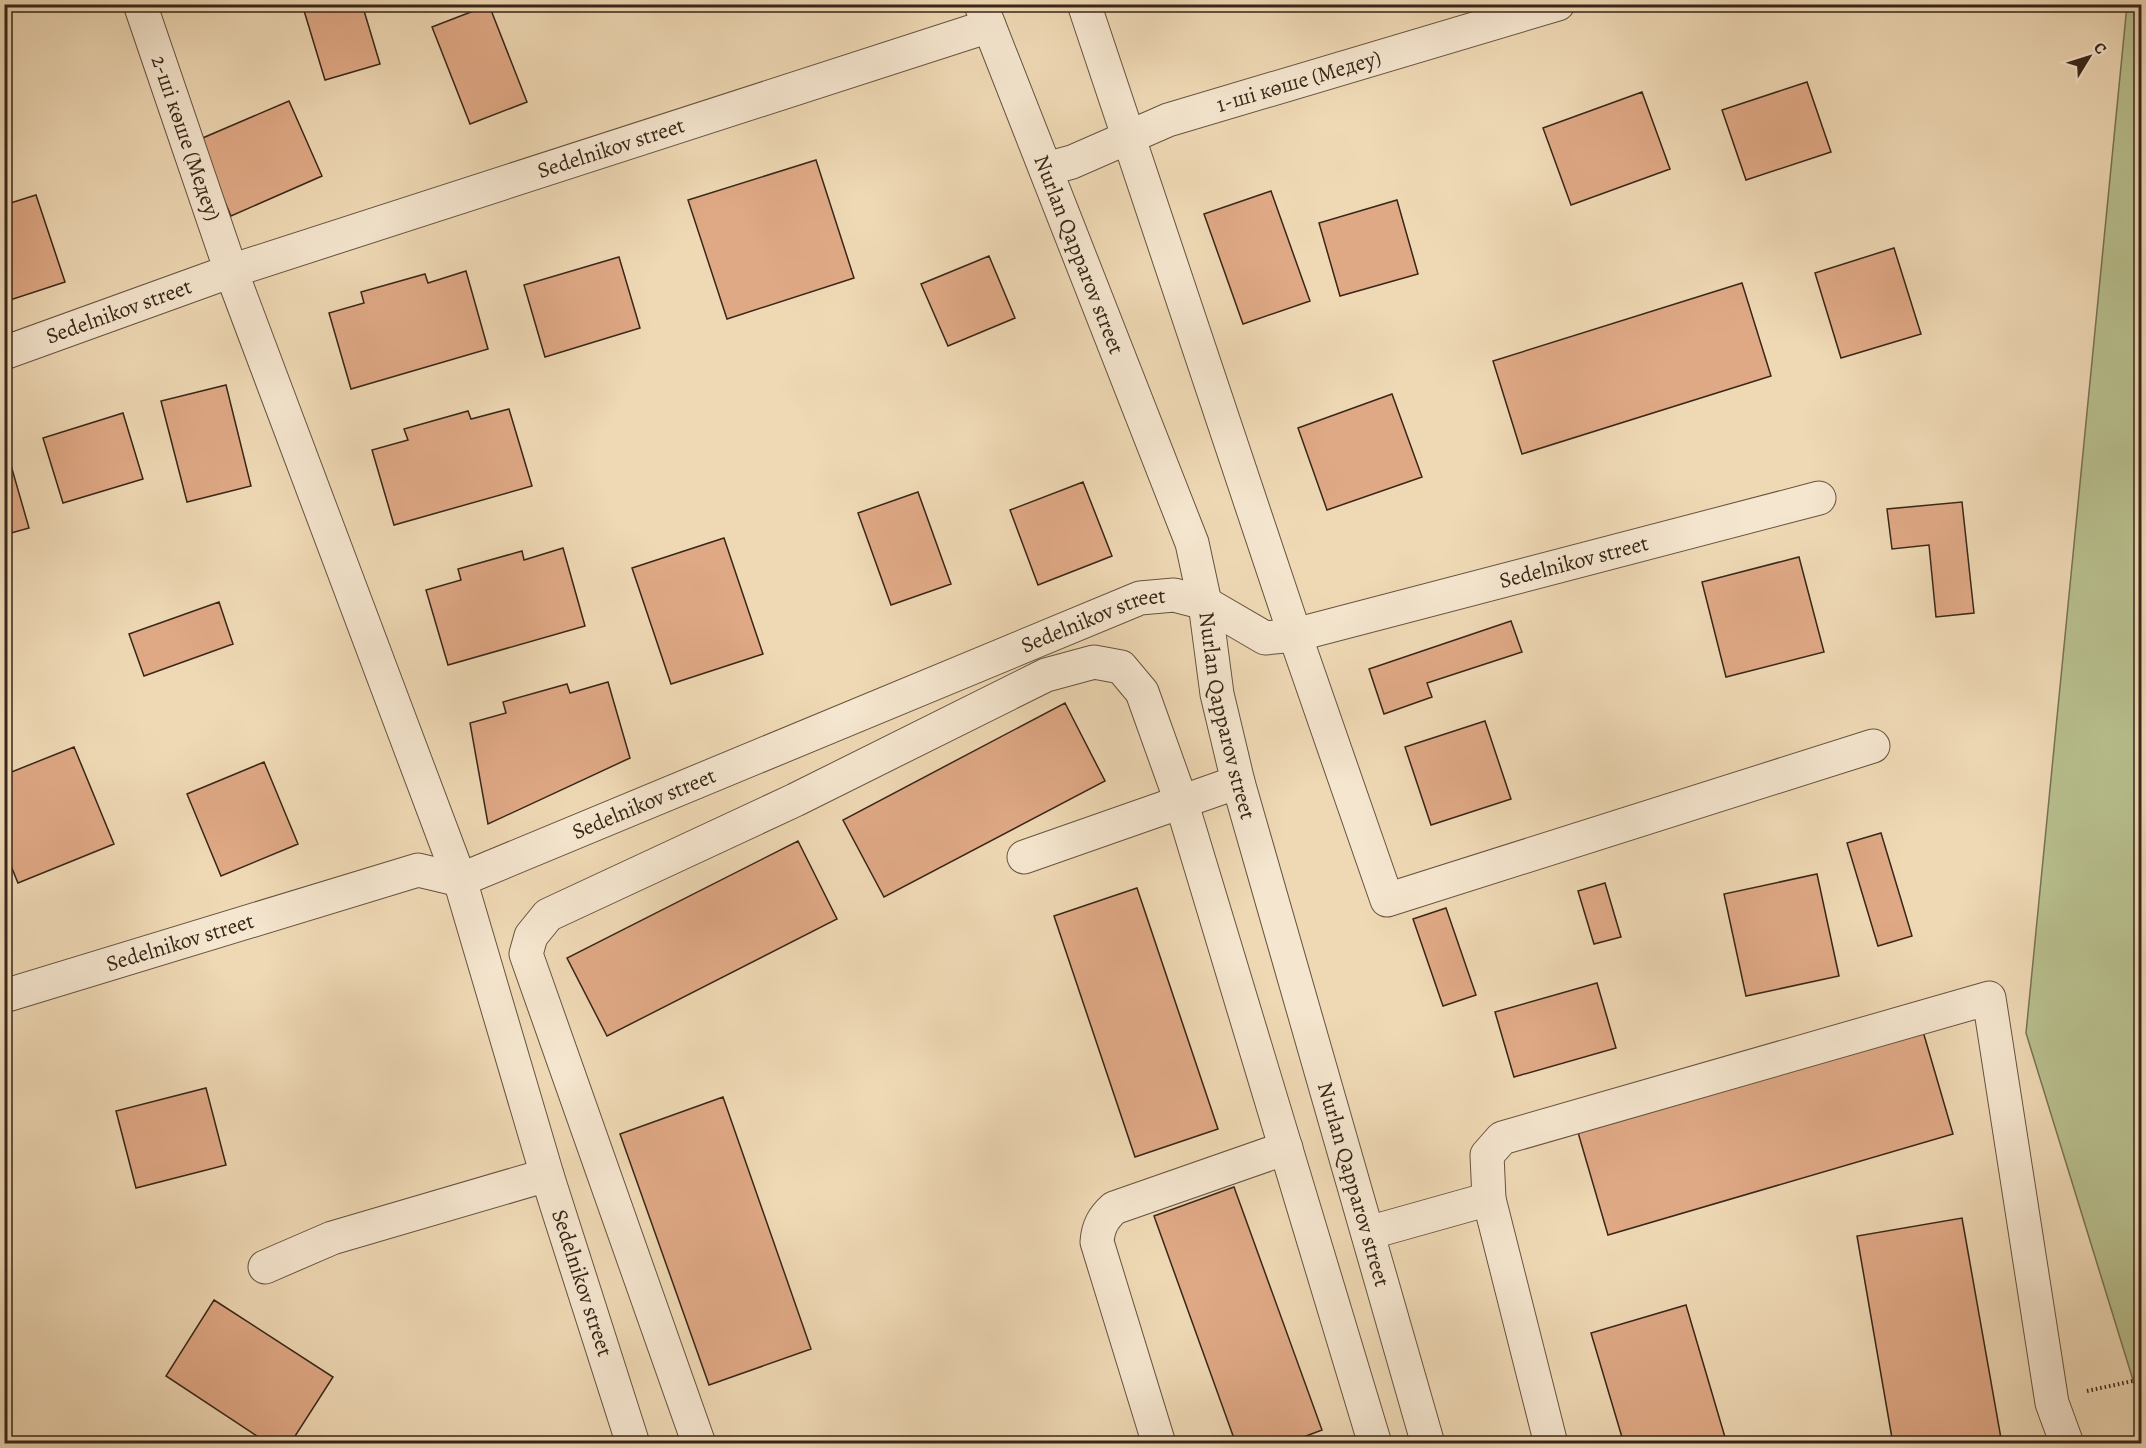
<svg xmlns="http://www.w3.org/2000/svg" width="2146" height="1448" font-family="Alegreya,serif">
  <rect width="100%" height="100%" fill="#efd9b5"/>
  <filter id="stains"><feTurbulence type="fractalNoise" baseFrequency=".00333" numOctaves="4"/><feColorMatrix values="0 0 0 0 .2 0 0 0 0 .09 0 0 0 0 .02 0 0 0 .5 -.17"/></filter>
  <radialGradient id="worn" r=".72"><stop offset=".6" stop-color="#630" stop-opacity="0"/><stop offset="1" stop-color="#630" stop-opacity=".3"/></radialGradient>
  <path fill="#b8bf8e" stroke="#787253" stroke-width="1.5" d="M 2127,5 L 2142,5 L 2141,1406 L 2026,1033 Z"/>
  <path fill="#e0a986" stroke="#382618" stroke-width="1.5" d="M 302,4 L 362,4 L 380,64 L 325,80 Z
    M 489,5 L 527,102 L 470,124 L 432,27 Z
    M 1807,82 L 1831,152 L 1746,180 L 1722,110 Z
    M 1642,92 L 1670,169 L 1571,205 L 1543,128 Z
    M 289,101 L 322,176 L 231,216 L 198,140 Z
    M 816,160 L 854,278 L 727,319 L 688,200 Z
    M 1271,191 L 1310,301 L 1243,324 L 1204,214 Z
    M 36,195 L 65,282 L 4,302 L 4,205 Z
    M 1397,200 L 1418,274 L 1340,296 L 1319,223 Z
    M 1894,248 L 1921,334 L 1841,358 L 1815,273 Z
    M 989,256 L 1015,318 L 948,346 L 921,284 Z
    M 619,257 L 640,328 L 545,357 L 524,285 Z
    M 466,271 L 488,349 L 351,389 L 329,313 L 364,303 L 361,292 L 425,274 L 428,283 Z
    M 1742,283 L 1771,376 L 1522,454 L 1493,361 Z
    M 226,385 L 251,486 L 187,502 L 161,401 Z
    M 1392,394 L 1422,477 L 1327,510 L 1298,428 Z
    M 509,409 L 532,486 L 394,525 L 372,450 L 408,440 L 404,429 L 468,411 L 471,419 Z
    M 123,413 L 143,479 L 63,503 L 43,438 Z
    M 8,455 L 29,528 L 4,535 L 4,456 Z
    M 1083,482 L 1112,556 L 1038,585 L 1010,510 Z
    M 918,492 L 951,584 L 891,605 L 858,513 Z
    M 1962,502 L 1974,613 L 1936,617 L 1929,545 L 1892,549 L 1887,509 Z
    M 724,538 L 763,654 L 671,684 L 632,568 Z
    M 563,548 L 585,626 L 448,665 L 426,590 L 461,580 L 458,569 L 522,551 L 524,560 Z
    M 1799,557 L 1824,652 L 1726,677 L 1702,582 Z
    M 219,602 L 233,644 L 144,676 L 129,634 Z
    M 1511,621 L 1522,652 L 1427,683 L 1432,697 L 1384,714 L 1369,669 Z
    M 608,682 L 630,758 L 488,824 L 470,723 L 506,713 L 503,702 L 567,684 L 570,693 Z
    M 1065,703 L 1105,781 L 884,897 L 843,820 Z
    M 1485,721 L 1511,799 L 1431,825 L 1405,747 Z
    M 74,747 L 114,844 L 18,883 L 4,849 L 4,775 Z
    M 264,762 L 298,844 L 221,876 L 187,794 Z
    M 1881,833 L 1912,936 L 1878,946 L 1847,843 Z
    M 798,841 L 837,919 L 607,1036 L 567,958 Z
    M 1817,874 L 1839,976 L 1746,996 L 1724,894 Z
    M 1605,883 L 1621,937 L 1594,944 L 1578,891 Z
    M 1137,888 L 1218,1129 L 1135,1157 L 1054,916 Z
    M 1446,908 L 1476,995 L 1443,1006 L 1413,919 Z
    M 1597,983 L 1616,1048 L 1514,1077 L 1495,1012 Z
    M 1922,1028 L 1953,1134 L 1608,1235 L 1577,1129 Z
    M 206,1088 L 226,1165 L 136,1188 L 116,1111 Z
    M 723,1097 L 811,1349 L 709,1385 L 620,1134 Z
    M 1234,1187 L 1322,1430 L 1285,1444 L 1236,1444 L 1154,1216 Z
    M 1962,1218 L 2002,1444 L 1893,1444 L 1857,1236 Z
    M 214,1300 L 333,1377 L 290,1444 L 269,1444 L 166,1376 Z
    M 1686,1305 L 1727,1444 L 1624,1444 L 1591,1333 Z"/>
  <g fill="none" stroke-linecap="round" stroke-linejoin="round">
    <g stroke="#66533f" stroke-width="35">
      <g id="minor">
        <path d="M 1084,4 L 1295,635 L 1387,900 L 1873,746"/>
        <path id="s1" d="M 981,5 L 1192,543 L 1205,603 L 1217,694 L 1238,782 L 1428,1444"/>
        <path id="s2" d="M 1046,169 L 1072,162 L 1168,120 L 1558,4"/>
        <path id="s3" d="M 4,353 L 231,271 L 140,4"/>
        <path d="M 1024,857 L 1238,782"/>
        <path id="s4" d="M 4,996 L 418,870 L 460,880 L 1140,598 L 1174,595 L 1205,603 L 1265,638 L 1295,635 L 1819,498"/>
        <path d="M 1368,1233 L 1489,1199"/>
        <path d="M 265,1267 L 332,1238 L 547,1175"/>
        <path id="s5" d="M 633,1444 L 547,1175 L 460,880 L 231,271 L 989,26"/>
        <path d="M 699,1444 L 526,954 L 531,936 L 548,915 L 795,800 L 1046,675 L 1094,662 L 1121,667 L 1142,692 L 1181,801 L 1375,1444"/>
        <path d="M 1159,1444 L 1097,1242 C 1098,1227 1103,1218 1114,1208 L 1286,1148"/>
        <path d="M 1551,1444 L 1489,1199 L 1487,1155 L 1502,1138 L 1989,998 L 2052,1403 L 2067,1444"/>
      </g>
    </g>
    <path stroke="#382618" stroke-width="4" stroke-dasharray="1.5 3" stroke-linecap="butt" d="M 2087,1391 L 2142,1379"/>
    <use href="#minor" stroke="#f5e6cf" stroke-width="33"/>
  </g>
  <g text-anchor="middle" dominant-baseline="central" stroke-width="5" stroke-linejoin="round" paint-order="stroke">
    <g font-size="22" fill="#382618" stroke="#f5e6cf">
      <text stroke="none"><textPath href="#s2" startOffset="268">1-ші көше (Медеу)</textPath></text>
      <text transform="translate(186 138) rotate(71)">2-ші көше (Медеу)</text>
      <text stroke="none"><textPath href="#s5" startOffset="1640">Sedelnikov street</textPath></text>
      <text stroke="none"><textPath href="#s1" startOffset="268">Nurlan Qapparov street</textPath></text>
      <text stroke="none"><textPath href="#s3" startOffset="122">Sedelnikov street</textPath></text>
      <text stroke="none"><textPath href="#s4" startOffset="1666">Sedelnikov street</textPath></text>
      <text stroke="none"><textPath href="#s4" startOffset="1161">Sedelnikov street</textPath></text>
      <text stroke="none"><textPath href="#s1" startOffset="754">Nurlan Qapparov street</textPath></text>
      <text stroke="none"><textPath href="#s4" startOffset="675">Sedelnikov street</textPath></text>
      <text stroke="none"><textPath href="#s4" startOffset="184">Sedelnikov street</textPath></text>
      <text stroke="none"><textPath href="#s1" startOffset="1240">Nurlan Qapparov street</textPath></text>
      <text transform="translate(582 1283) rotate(72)">Sedelnikov street</text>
    </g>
  </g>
  <rect width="2146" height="1448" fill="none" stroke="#efd9b5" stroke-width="24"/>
  <rect x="6" y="6" width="2134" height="1436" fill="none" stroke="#382618" stroke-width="3"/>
  <rect x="12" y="12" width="2122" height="1424" fill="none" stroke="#382618" stroke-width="1.5"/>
  <g transform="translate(2089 57) rotate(52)" stroke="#f5e6cf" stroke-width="4.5" paint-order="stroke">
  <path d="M0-4.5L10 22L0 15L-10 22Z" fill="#382618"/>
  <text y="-9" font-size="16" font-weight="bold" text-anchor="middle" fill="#382618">С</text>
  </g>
  <rect width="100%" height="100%" filter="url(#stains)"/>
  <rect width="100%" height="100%" fill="url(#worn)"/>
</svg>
